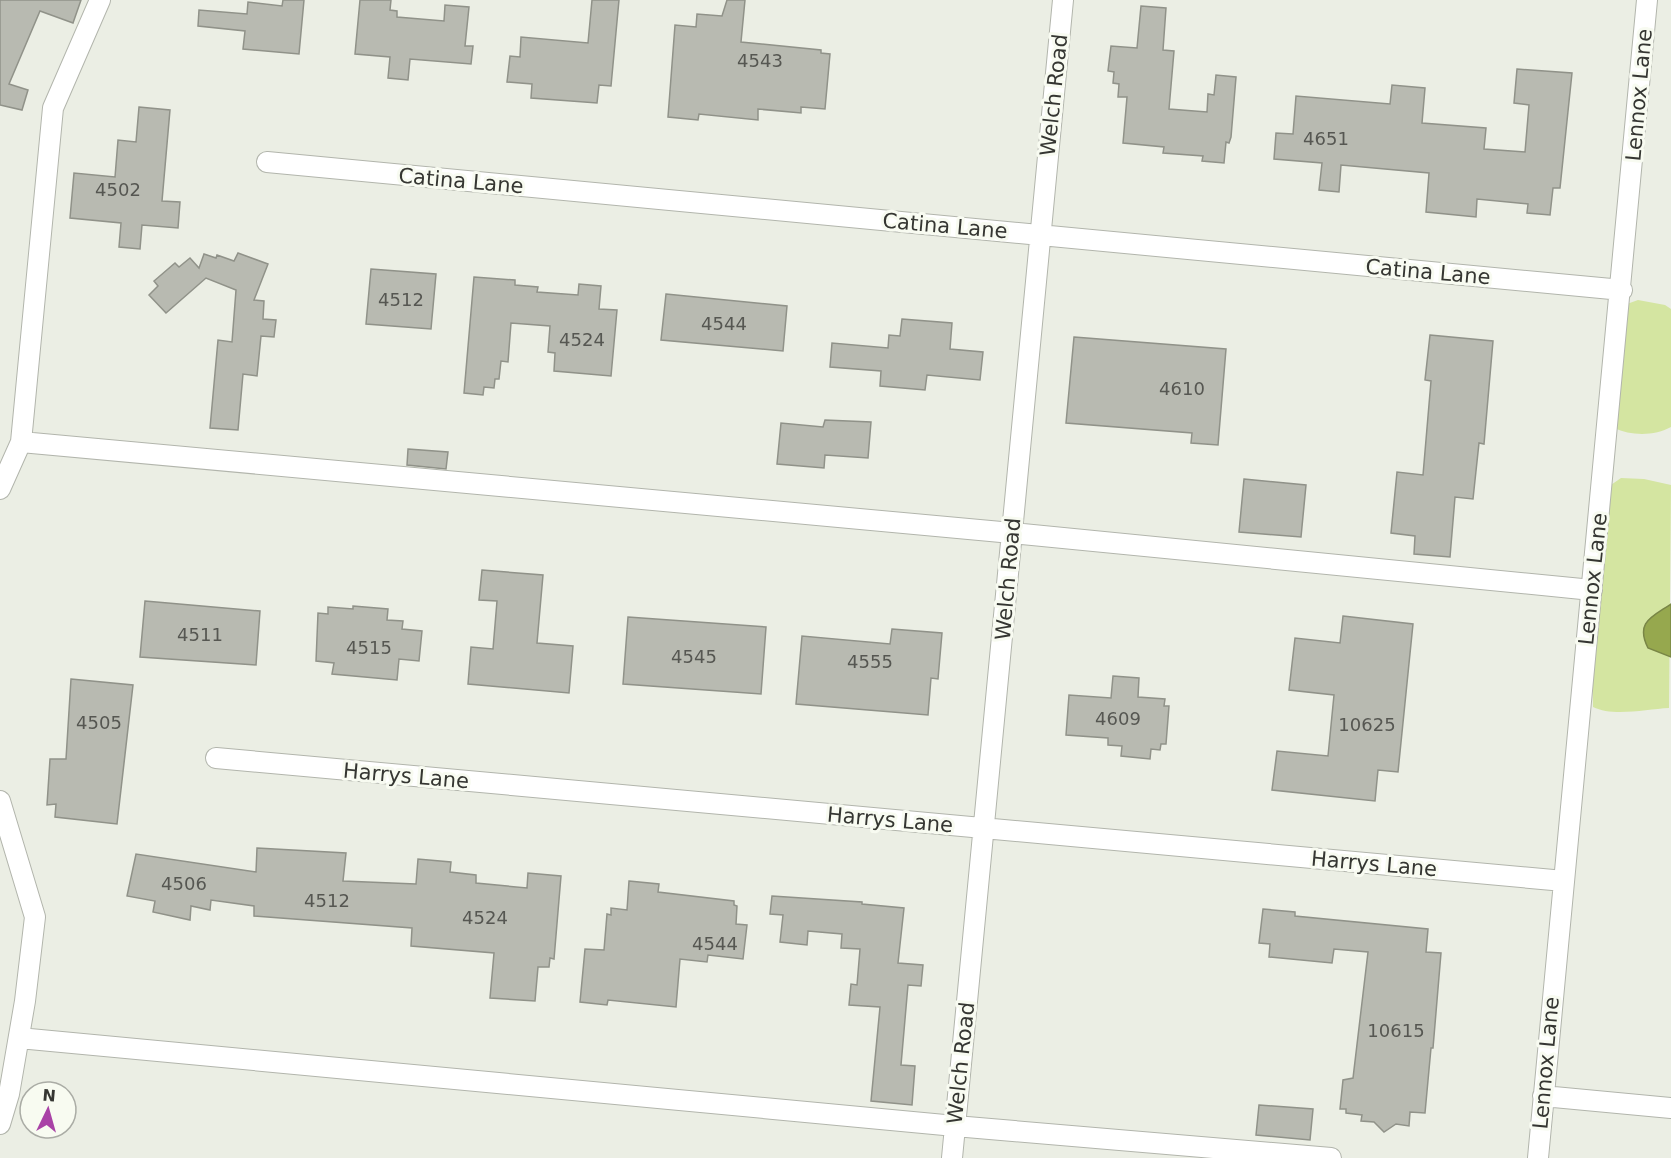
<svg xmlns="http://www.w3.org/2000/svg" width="1671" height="1158" font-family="'DejaVu Sans',sans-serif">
  <rect width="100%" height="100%" fill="#ebeee4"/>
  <path fill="#d4e5a1" d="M 1638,300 L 1665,305 L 1671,309 L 1671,427 C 1655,436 1631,436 1614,428 L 1627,304 Z
    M 1621,478 L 1644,479 L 1671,485 L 1669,708 C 1647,709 1613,717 1593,707 L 1592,649 L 1608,487 Z"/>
  <path fill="#96a84e" stroke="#798646" stroke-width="1.5" d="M 1671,604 L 1671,657 L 1648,648 C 1635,622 1652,617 1671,604 Z"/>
  <path fill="#b8bab1" stroke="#909289" stroke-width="1.5" d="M 0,0 L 81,0 L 73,23 L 40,11 L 9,84 L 28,90 L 22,110 L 0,105 Z
    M 283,0 L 304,0 L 299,54 L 243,49 L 245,31 L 198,26 L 199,10 L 247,14 L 248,2 L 282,6 Z
    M 360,0 L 391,0 L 390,10 L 397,11 L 397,17 L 444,21 L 445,5 L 469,7 L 465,46 L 473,46 L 471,64 L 410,59 L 408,80 L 388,78 L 390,57 L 355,54 Z
    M 592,0 L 619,0 L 611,86 L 599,85 L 597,103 L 531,98 L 532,84 L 507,82 L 510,56 L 520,57 L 521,37 L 588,43 Z
    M 727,0 L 745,0 L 741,42 L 821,50 L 821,53 L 830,54 L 825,109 L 801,107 L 801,113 L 758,109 L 758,120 L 699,114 L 698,120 L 668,117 L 675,25 L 696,27 L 697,14 L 722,16 Z
    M 1141,6 L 1166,8 L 1163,50 L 1174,51 L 1169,109 L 1207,112 L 1208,94 L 1214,95 L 1216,75 L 1236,77 L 1231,137 L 1229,143 L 1226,142 L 1224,163 L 1202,161 L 1203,156 L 1163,153 L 1164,147 L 1123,143 L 1127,97 L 1118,97 L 1119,84 L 1113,83 L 1114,72 L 1108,71 L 1111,46 L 1137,48 Z
    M 1517,69 L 1572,73 L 1560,188 L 1553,188 L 1550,215 L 1527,213 L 1528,204 L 1477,199 L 1476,217 L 1426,212 L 1429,173 L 1341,165 L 1339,192 L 1319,190 L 1322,163 L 1274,159 L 1276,133 L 1293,134 L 1296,96 L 1390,104 L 1392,85 L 1425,88 L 1422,123 L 1486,128 L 1484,149 L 1525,152 L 1529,105 L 1514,103 Z
    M 139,107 L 170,110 L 162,201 L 180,202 L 178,228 L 142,225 L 140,249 L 119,247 L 121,223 L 70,218 L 74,173 L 115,177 L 118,140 L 136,142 Z
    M 238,253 L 268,264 L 254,300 L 264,301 L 263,319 L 276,320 L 274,337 L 261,336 L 257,376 L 243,374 L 238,430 L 210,428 L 218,340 L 232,342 L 236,290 L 206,278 L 166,313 L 149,295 L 158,286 L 154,281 L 175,263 L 179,267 L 190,258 L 199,268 L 204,254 L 216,258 L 217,255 L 234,261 Z
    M 371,269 L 436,274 L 431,329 L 366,324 Z
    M 474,277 L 515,280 L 515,285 L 538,287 L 537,292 L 578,295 L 579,284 L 601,286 L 599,309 L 617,310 L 611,376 L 554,371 L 555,353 L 548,352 L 550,326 L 511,323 L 508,362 L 501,361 L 499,379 L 495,379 L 494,388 L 484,387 L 483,395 L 464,393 Z
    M 666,294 L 787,306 L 783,351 L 661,340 Z
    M 902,319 L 952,323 L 950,349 L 983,352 L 980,380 L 927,375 L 925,390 L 880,386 L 881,371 L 830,367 L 832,343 L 888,348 L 889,335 L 900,336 Z
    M 1430,335 L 1493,341 L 1484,444 L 1479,443 L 1473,499 L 1455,497 L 1450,557 L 1414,554 L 1415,536 L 1391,533 L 1397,472 L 1423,475 L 1431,381 L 1425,380 Z
    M 1074,337 L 1226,349 L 1218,445 L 1191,443 L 1192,433 L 1066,423 Z
    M 825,420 L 871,422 L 868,458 L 825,455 L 824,468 L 777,464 L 781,423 L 823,427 Z
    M 408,449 L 448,452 L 446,469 L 407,465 Z
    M 1244,479 L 1306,485 L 1301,537 L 1239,532 Z
    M 482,570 L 543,575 L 537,643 L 573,646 L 569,693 L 468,684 L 471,647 L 493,649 L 497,601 L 479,600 Z
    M 145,601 L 260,611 L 256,665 L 140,657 Z
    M 353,606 L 388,609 L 387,620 L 403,621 L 402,629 L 422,631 L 419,661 L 399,659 L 397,680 L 332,674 L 334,663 L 316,661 L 318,613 L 328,614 L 328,607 L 353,609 Z
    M 1343,616 L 1413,624 L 1398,772 L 1378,770 L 1375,801 L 1272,790 L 1277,751 L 1328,756 L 1334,695 L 1289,690 L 1295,638 L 1340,643 Z
    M 628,617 L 766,627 L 761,694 L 623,684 Z
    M 892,629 L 942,633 L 938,679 L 931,678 L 928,715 L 796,704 L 802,636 L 890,644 Z
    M 1113,676 L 1139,678 L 1138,697 L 1165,699 L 1164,706 L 1169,706 L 1166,744 L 1161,744 L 1160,750 L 1151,749 L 1150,759 L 1121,756 L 1122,746 L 1108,745 L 1108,738 L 1066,735 L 1069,695 L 1111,698 Z
    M 71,679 L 133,685 L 117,824 L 55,817 L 56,804 L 47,805 L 50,759 L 66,759 Z
    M 257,848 L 346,853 L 343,881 L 416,884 L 418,859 L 451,862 L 450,872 L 476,875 L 476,883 L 527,888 L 528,873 L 561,876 L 554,959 L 550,958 L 549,967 L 538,967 L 535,1001 L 490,998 L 494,953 L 411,946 L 412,928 L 254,916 L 254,906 L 211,900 L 210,910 L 191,906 L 190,920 L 153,912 L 155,901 L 127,896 L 136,854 L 256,872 Z
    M 629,881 L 659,884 L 658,892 L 734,901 L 734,905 L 737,906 L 736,924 L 747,925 L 743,959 L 708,955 L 707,962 L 680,959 L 676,1007 L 608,1000 L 607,1005 L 580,1002 L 585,949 L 604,950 L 607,914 L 611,915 L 611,908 L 627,910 Z
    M 772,896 L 862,902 L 862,904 L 904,908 L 898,963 L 923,965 L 921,986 L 908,985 L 901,1065 L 915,1066 L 912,1105 L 871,1101 L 880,1007 L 849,1005 L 851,984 L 857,985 L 860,949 L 841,948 L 842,934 L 808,931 L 807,945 L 780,942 L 783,915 L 770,914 Z
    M 1263,909 L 1295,912 L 1295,916 L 1428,929 L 1426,952 L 1441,953 L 1433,1048 L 1431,1048 L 1425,1113 L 1410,1112 L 1409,1126 L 1396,1124 L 1384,1132 L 1374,1122 L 1361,1121 L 1362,1115 L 1346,1113 L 1346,1109 L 1340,1109 L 1343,1080 L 1353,1078 L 1368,952 L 1334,949 L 1332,963 L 1269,957 L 1270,944 L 1259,943 Z
    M 1259,1105 L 1313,1109 L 1310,1140 L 1256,1135 Z"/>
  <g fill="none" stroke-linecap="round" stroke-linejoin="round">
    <g stroke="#b2b5ac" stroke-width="22">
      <path id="minor" d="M 100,0 L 53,108 L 21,442 L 1012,533 L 1592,590
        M 267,162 L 1622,290
        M 0,489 L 21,442
        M 216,758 L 1564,881
        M 0,801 L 35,917 L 25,1001 L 9,1094 L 0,1124
        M 19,1038 L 955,1126 L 1331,1158
        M 1543,1096 L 1671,1108
        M 952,1158 L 1063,0
        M 1538,1158 L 1647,0"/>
    </g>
    <use href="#minor" stroke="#fff" stroke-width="20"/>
  </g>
  <g text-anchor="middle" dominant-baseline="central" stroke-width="6" stroke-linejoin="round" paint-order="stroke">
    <g font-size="18" fill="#565752">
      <text x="760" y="60">4543</text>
      <text x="1326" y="138">4651</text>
      <text x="118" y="189">4502</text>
      <text x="401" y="299">4512</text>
      <text x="724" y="323">4544</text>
      <text x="582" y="339">4524</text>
      <text x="1182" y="388">4610</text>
      <text x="200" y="634">4511</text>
      <text x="369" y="647">4515</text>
      <text x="694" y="656">4545</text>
      <text x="870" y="661">4555</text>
      <text x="1118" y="718">4609</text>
      <text x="99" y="722">4505</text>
      <text x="1367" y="724">10625</text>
      <text x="184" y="883">4506</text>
      <text x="327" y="900">4512</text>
      <text x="485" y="917">4524</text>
      <text x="715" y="943">4544</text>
      <text x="1396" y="1030">10615</text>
    </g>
    <g font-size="21" fill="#353632" stroke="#f8fbf1">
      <text transform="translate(1054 95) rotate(-84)">Welch Road</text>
      <text transform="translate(1639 95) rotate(-85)">Lennox Lane</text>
      <text transform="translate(461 181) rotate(5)">Catina Lane</text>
      <text transform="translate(945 226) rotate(5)">Catina Lane</text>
      <text transform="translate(1428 272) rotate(5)">Catina Lane</text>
      <text transform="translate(1008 579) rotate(-85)">Welch Road</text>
      <text transform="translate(1593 579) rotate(-84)">Lennox Lane</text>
      <text transform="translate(406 776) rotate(5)">Harrys Lane</text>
      <text transform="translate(890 820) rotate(5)">Harrys Lane</text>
      <text transform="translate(1374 864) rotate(5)">Harrys Lane</text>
      <text transform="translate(961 1063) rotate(-84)">Welch Road</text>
      <text transform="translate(1546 1063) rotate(-85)">Lennox Lane</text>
    </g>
  </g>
  <g transform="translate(48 1110) rotate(5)"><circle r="28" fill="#f8fbf1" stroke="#aaaca5" stroke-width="1.5"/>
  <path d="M0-4.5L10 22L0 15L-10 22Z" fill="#a942a6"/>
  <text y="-9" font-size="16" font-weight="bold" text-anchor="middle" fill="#353632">N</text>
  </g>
</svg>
